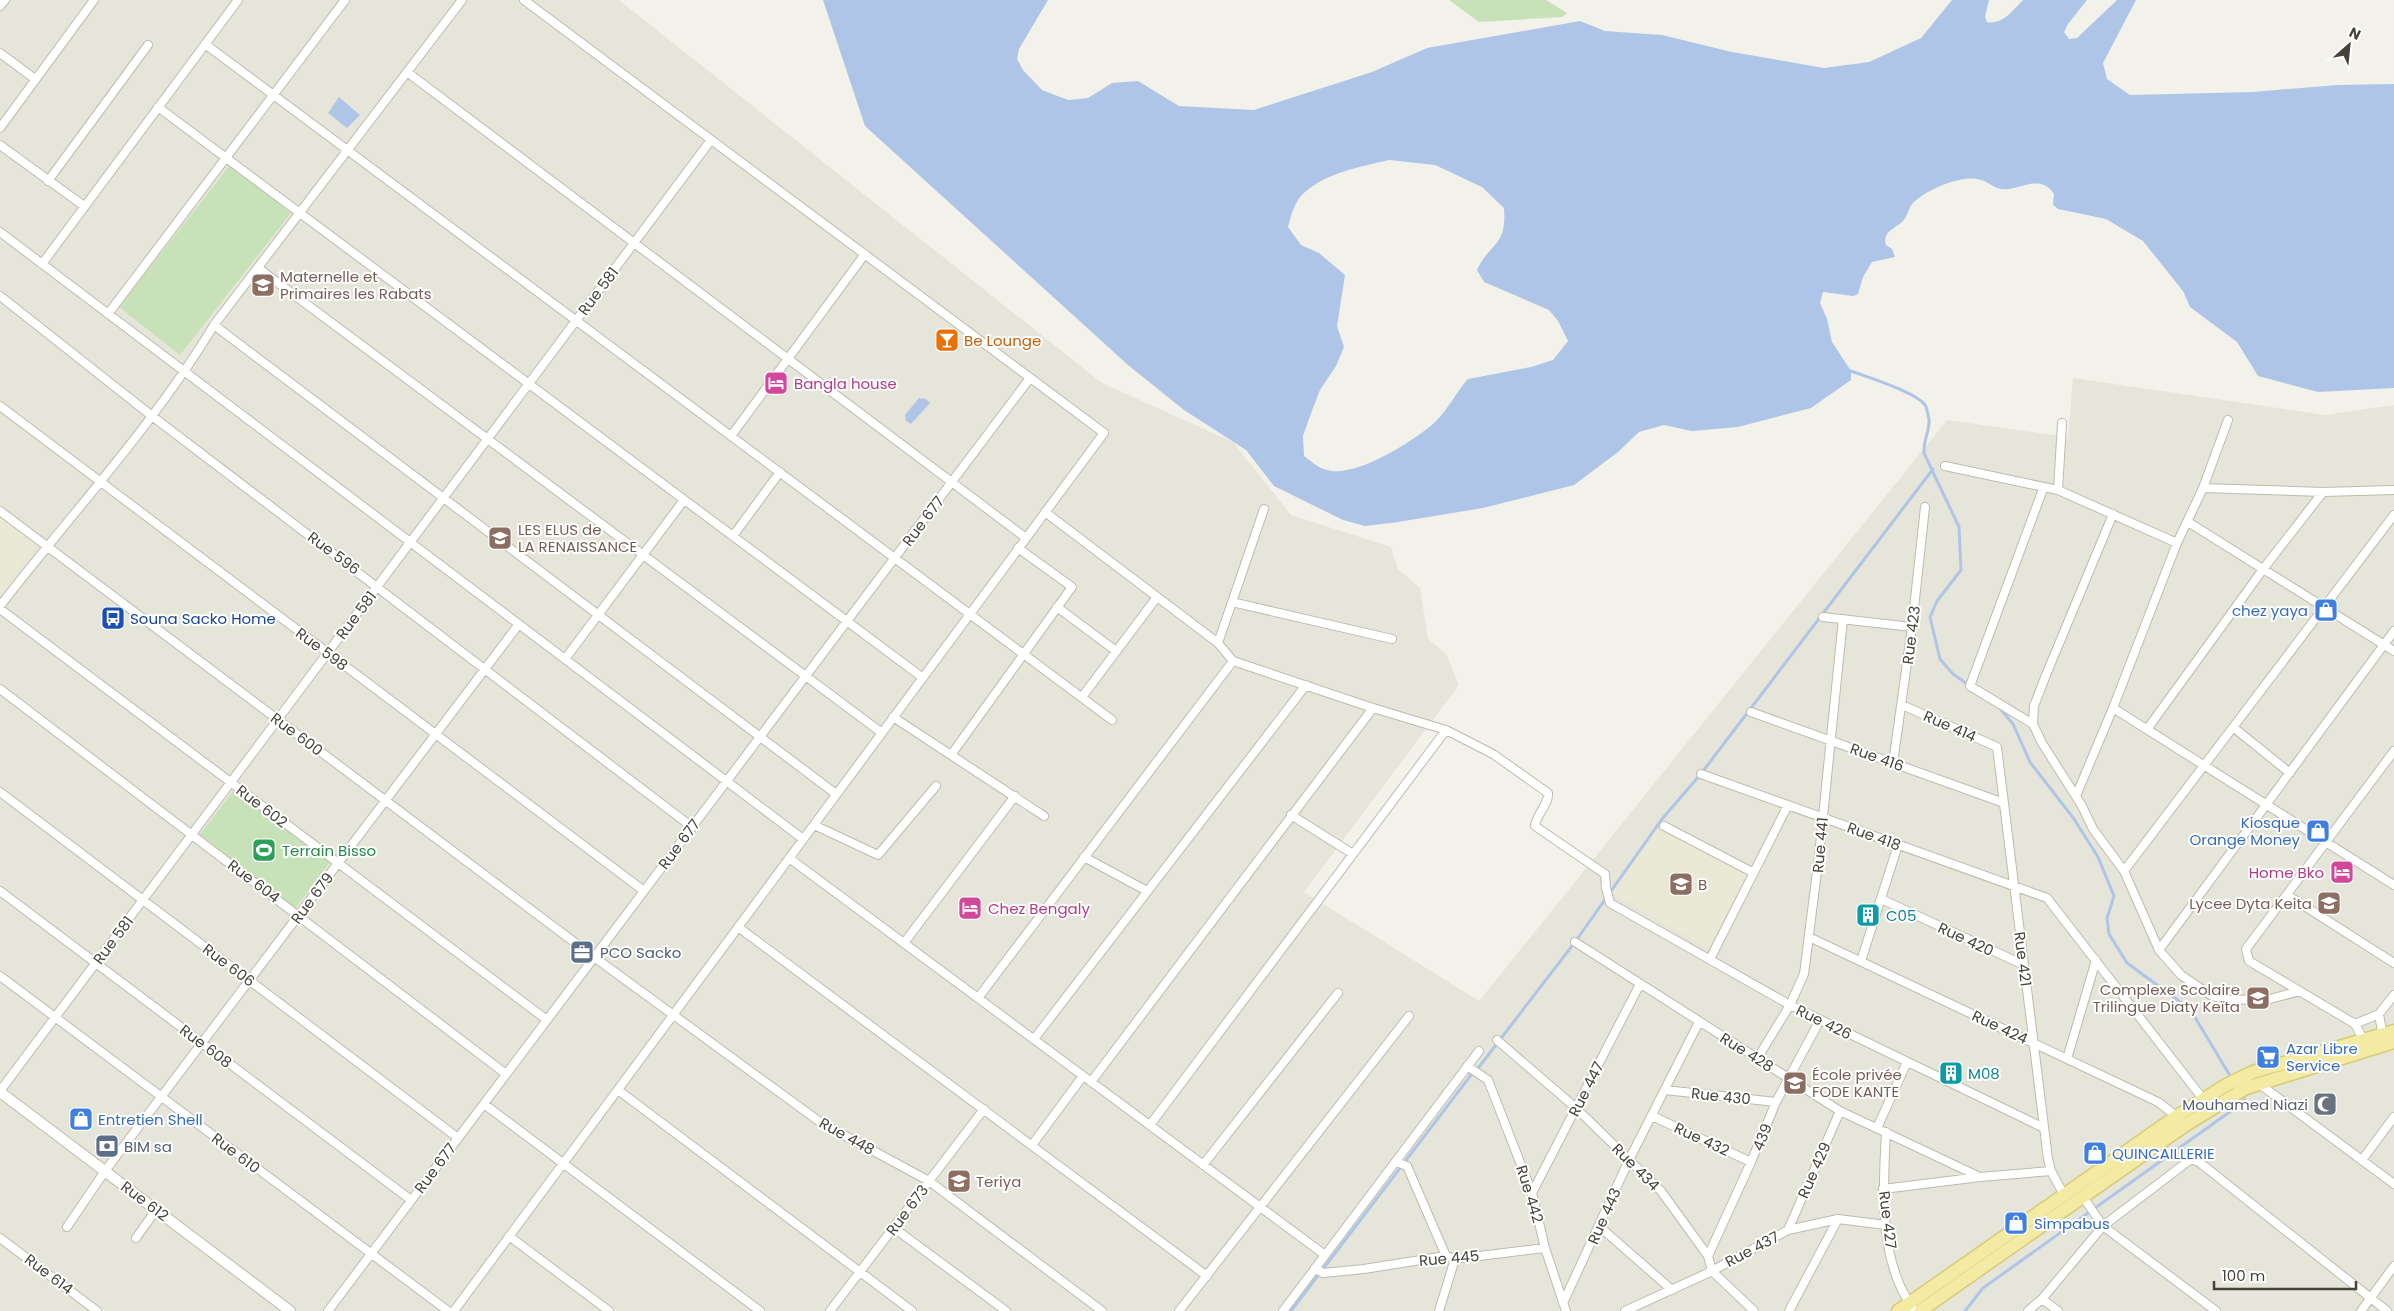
<svg xmlns="http://www.w3.org/2000/svg" width="2394" height="1311" font-family="Poppins,sans-serif">
  <rect width="100%" height="100%" fill="#f3f2ea"/>
  <path fill="#e6e5d9" d="M 0,0 L 619,0 L 1102,383 L 1233,442 L 1291,515 L 1391,547 L 1398,569 L 1420,588 L 1428,639 L 1446,654 L 1459,685 L 1304,892 L 1479,1001 L 1947,420 L 2068,437 L 2073,378 L 2325,415 L 2394,405 L 2394,1311 L 0,1311 Z"/>
  <path fill="#eae9d6" d="M 0,517 L 37,545 L 0,594 Z
    M 1660,827 L 1748,874 L 1708,948 L 1611,893 Z"/>
  <path fill="#c7e2b8" d="M 1449,0 L 1546,0 L 1567,13 L 1562,17 L 1479,22 Z
    M 230,165 L 291,213 L 180,355 L 119,307 Z
    M 234,790 L 330,862 L 294,910 L 198,837 Z"/>
  <path fill="#aec5e8" fill-rule="evenodd" d="M 823,0 L 1048,0 L 1019,49 L 1017,59 L 1023,70 L 1042,90 L 1068,100 L 1088,98 L 1112,83 L 1138,81 L 1179,106 L 1254,110 L 1372,72 L 1427,48 L 1580,21 L 1605,31 L 1662,35 L 1732,52 L 1824,68 L 1869,62 L 1921,38 L 1952,0 L 1989,0 L 1985,17 L 1987,22 C 2003,25 2013,10 2023,0 L 2087,0 L 2068,24 L 2064,32 L 2069,39 L 2077,38 L 2117,0 L 2136,0 L 2103,63 L 2107,79 L 2130,95 L 2253,92 L 2337,85 L 2394,84 L 2394,388 L 2318,392 L 2258,376 L 2237,342 L 2190,307 L 2183,291 L 2143,241 L 2106,219 L 2058,209 L 2053,205 L 2054,194 C 2042,175 2024,187 2009,189 C 1994,191 1990,181 1977,179 C 1959,176 1926,190 1913,203 C 1908,208 1908,216 1902,222 C 1894,229 1882,232 1886,245 L 1892,249 L 1895,257 L 1872,262 L 1863,277 L 1858,294 L 1853,296 L 1823,292 L 1820,303 L 1827,319 L 1832,342 L 1851,371 L 1851,380 L 1811,408 L 1738,427 L 1692,431 L 1664,425 L 1639,432 L 1618,452 L 1574,485 L 1483,508 L 1398,522 L 1365,526 L 1343,520 L 1274,486 L 1246,450 L 1184,410 L 1128,365 L 865,126 ZM 1389,160 L 1435,165 L 1482,187 L 1504,208 C 1507,247 1490,242 1477,270 L 1484,282 L 1549,310 L 1558,321 L 1568,341 L 1553,360 L 1531,367 L 1468,379 C 1456,392 1448,410 1435,422 C 1416,440 1354,479 1327,470 C 1318,468 1311,461 1304,456 L 1303,436 L 1313,408 L 1320,390 L 1336,366 L 1344,347 L 1337,326 L 1345,275 L 1319,253 L 1301,245 L 1288,227 C 1291,215 1295,200 1305,192 C 1328,172 1360,167 1389,160 Z
    M 339,97 L 360,115 L 347,128 L 328,113 Z
    M 919,398 L 926,399 L 930,403 L 911,424 L 906,421 L 905,415 Z"/>
  <g fill="none" stroke-linecap="round" stroke-linejoin="round">
    <path stroke="#aec5e8" stroke-width="3" d="M 1848,374 L 1851,371 C 1867,377 1916,392 1925,405 C 1927,408 1928,415 1929,419 C 1930,431 1923,440 1924,453 L 1959,527 L 1961,570 L 1937,601 L 1930,617 L 1940,659 L 1953,674 L 1970,686
      M 1999,707 L 2013,724 L 2030,762 L 2074,819 L 2098,857 L 2114,896 L 2107,918 L 2109,934 L 2127,963 L 2190,1009 L 2232,1079
      M 1479,1067 L 1575,942 L 1662,819 L 1700,775 L 1933,469
      M 1291,1311 L 1471,1075
      M 1965,1311 L 1983,1288 L 2245,1101 L 2241,1095"/>
    <g stroke="#bebbad" stroke-width="10">
      <path id="minor" d="M 0,6 L 5,0
        M 205,44 L 1112,720
        M 0,53 L 35,79
        M 407,72 L 1026,538
        M 158,107 L 923,678
        M 0,128 L 94,0
        M 0,145 L 84,206
        M 48,181 L 148,45
        M 0,232 L 803,839
        M 42,264 L 238,0
        M 258,268 L 882,733
        M 0,296 L 152,416 L 692,827
        M 108,314 L 345,0
        M 214,325 L 836,794
        M 0,406 L 644,891
        M 731,436 L 865,254
        M 1945,466 L 2058,490 L 2177,543
        M 2203,488 L 2323,492 L 2394,490
        M 2058,490 L 2062,423
        M 0,511 L 594,957 L 820,1122 L 929,1181 L 1102,1311
        M 1045,512 L 1218,643 L 1233,661 L 1373,708 L 1446,730 L 1493,754 L 1548,793 C 1549,805 1536,814 1535,826 L 1605,874 L 1606,888 L 1610,903 L 1790,1005 L 2044,1128
        M 2113,514 L 2046,675 L 2034,706 L 2033,724 L 2042,743 L 2082,806 L 2093,829 L 2124,871 L 2159,950 L 2181,975 L 2212,996 L 2230,1000 L 2270,999 L 2300,991
        M 2188,522 L 2394,651
        M 733,536 L 780,472
        M 1232,602 L 1392,639
        M 0,606 C 72,513 153,426 214,325 L 462,0
        M 1057,607 L 1116,651
        M 0,609 L 547,1020
        M 1823,617 L 1912,627
        M 1218,643 L 1264,509
        M 565,659 L 684,500
        M 0,689 L 506,1074
        M 1082,697 L 1157,597
        M 1902,705 L 1997,747 L 2048,1159 L 2051,1171 L 2064,1195
        M 2113,708 L 2394,885
        M 1751,712 L 2004,803
        M 893,717 L 1044,816
        M 2033,724 L 1970,686 L 2043,489
        M 2233,727 L 2290,773
        M 2148,728 L 2264,568 L 2323,492
        M 951,755 L 1072,587 L 1018,548
        M 1893,763 L 1912,627 L 1925,507
        M 1701,774 L 2047,898 L 2203,1099
        M 0,792 L 458,1138
        M 2076,796 L 2113,708 L 2177,543 L 2203,488 L 2228,420
        M 1291,815 L 1353,854
        M 814,825 L 878,855 L 936,786
        M 1664,826 L 1754,873
        M 1084,857 L 1147,891
        M 789,858 L 1325,1255
        M 2124,871 L 2394,515
        M 0,891 L 411,1200
        M 2287,895 L 2394,963
        M 1881,899 L 2024,965
        M 738,927 L 1207,1276
        M 1809,937 L 2158,1102 L 2179,1118
        M 1575,942 L 1840,1111 L 1980,1177
        M 904,943 L 1015,796
        M 2159,950 L 2394,631
        M 1710,959 L 1788,805
        M 1861,961 L 1898,845
        M 0,976 L 448,1311
        M 978,998 L 1233,661
        M 2379,1014 L 2383,1037
        M 2355,1024 L 2379,1014 L 2394,995
        M 1034,1039 L 1306,685
        M 2363,1039 L 2355,1024 L 2249,961 L 2246,949 L 2394,751
        M 1497,1040 L 1576,1108 L 1661,1191 L 1708,1256 L 1712,1271 L 1754,1311
        M 1757,1059 L 1790,1005 L 1804,974 L 1819,856 L 1843,619
        M 2067,1059 L 2096,960
        M 1467,1066 L 1488,1080 L 1532,1193 L 1545,1248 L 1566,1311
        M 1091,1082 L 1373,708
        M 2258,1083 L 2394,1184
        M 618,1090 L 912,1311
        M 1665,1090 L 1776,1102
        M 0,1091 L 711,140
        M 484,1104 L 760,1311
        M 1652,1116 L 1751,1162
        M 1150,1125 L 1446,730
        M 1877,1128 L 1907,1062
        M 1886,1132 C 1883,1188 1878,1264 1915,1311
        M 1032,1145 L 1083,1076
        M 2362,1160 L 2394,1117
        M 1396,1162 L 1407,1166 L 1446,1256
        M 1203,1165 L 1338,993
        M 1883,1189 L 1980,1177 L 2051,1171
        M 1532,1193 L 1640,984
        M 2083,1197 L 2103,1226 L 2216,1311
        M 67,1227 L 105,1171 L 519,624
        M 1600,1227 L 1672,1290
        M 894,1228 L 1006,1311
        M 1788,1230 L 1840,1111
        M 509,1236 L 609,1311
        M 0,1238 L 97,1311
        M 136,1238 L 156,1210
        M 1708,1256 L 1751,1162 L 1776,1102 L 1820,1020
        M 1315,1268 L 1323,1273 L 1364,1269 L 1446,1256 L 1455,1259 L 1545,1248
        M 2042,1299 L 2058,1311
        M 1563,1303 L 1629,1160 L 1699,1022
        M 328,1311 L 1030,378
        M 454,1311 L 1104,433 L 524,0
        M 830,1311 L 984,1109
        M 1179,1311 L 1409,1016
        M 1283,1311 L 1479,1051
        M 1439,1311 L 1455,1259
        M 1625,1311 L 1710,1272 L 1788,1230 L 1838,1219 L 1886,1225
        M 1789,1311 L 1838,1219
        M 2028,1311 L 2042,1299 L 2103,1226 L 2191,1159 L 2199,1162 L 2387,1311
        M 2361,1311 L 2394,1266"/>
    </g>
    <g stroke="#bebbad" stroke-width="12">
      <path id="tertiary" d="M 0,1092 L 290,1311"/>
    </g>
    <g stroke="#d6cc75" stroke-width="15">
      <path id="primary" d="M 1898,1311 L 2177,1116 L 2226,1085 L 2253,1072 L 2394,1031
        M 1920,1311 L 2184,1126 L 2246,1088 L 2394,1042"/>
    </g>
    <use href="#minor" stroke="#fff" stroke-width="8"/>
    <use href="#tertiary" stroke="#fff" stroke-width="10"/>
    <use href="#primary" stroke="#f3eba3" stroke-width="12"/>
  </g>
  <defs>
    <g id="school-square" transform="scale(1.25)"><rect x="-9" y="-9" width="18" height="18" rx="4" fill="#8d6e63" stroke="#fff"/><path d="M0-5L7-2L0 1L-7-2ZM-4 1L0 2.5L4 1V4Q0 6-4 4Z" fill="#fff"/></g>
    <g id="bar-square" transform="scale(1.25)"><rect x="-9" y="-9" width="18" height="18" rx="4" fill="#e8710a" stroke="#fff"/><path d="M-6-5H6L.8 .8V4.5H3.5V6h-7V4.5H-.8V.8Z" fill="#fff"/></g>
    <g id="hotel-square" transform="scale(1.25)"><rect x="-9" y="-9" width="18" height="18" rx="4" fill="#d1479c" stroke="#fff"/><path d="M-6-4.5h1.5V1H6V5H4.5V3h-9V5H-6ZM-4 0a1.8 1.8 0 1 1 3.6 0ZM.5 0V-2.5h3Q6-2.5 6 0Z" fill="#fff"/></g>
    <g id="shop-square" transform="scale(1.25)"><rect x="-9" y="-9" width="18" height="18" rx="4" fill="#3f7fe0" stroke="#fff"/><path d="M-5-2.5h2.3a2.7 3.5 0 0 1 5.4 0H5L5.5 6h-11ZM-1.5-2.5h3a1.5 2.3 0 0 0-3 0Z" fill="#fff"/></g>
    <g id="bus-square" transform="scale(1.25)"><rect x="-9" y="-9" width="18" height="18" rx="4" fill="#1a4fb4" stroke="#fff"/><path d="M-5-6H5V4H4V6H2V4H-2V6H-4V4H-5ZM-3.5-4V0h7V-4ZM-3.5 1.2v1.5H-2V1.2ZM2 1.2v1.5H3.5V1.2Z" fill="#fff"/></g>
    <g id="stadium-square" transform="scale(1.25)"><rect x="-9" y="-9" width="18" height="18" rx="4" fill="#2e9e5b" stroke="#fff"/><path d="M0-5a6.5 5 0 1 0 0 10a6.5 5 0 1 0 0-10ZM-3.5-1.8h7v3.6h-7Z" fill="#fff"/></g>
    <g id="building-square" transform="scale(1.25)"><rect x="-9" y="-9" width="18" height="18" rx="4" fill="#0f9aa8" stroke="#fff"/><path d="M-4-6H4V6H1V3H-1V6H-4ZM-2.5-4.3h1.7v1.8h-1.7ZM.8-4.3h1.7v1.8H.8ZM-2.5-1h1.7V.8h-1.7ZM.8-1h1.7V.8H.8Z" fill="#fff"/></g>
    <g id="office-square" transform="scale(1.25)"><rect x="-9" y="-9" width="18" height="18" rx="4" fill="#5c6f8a" stroke="#fff"/><path d="M-6-3h4V-5.5h4V-3h4V5H-6ZM-1-4.5V-3h2v-1.5ZM-6 0V1H6V0Z" fill="#fff"/></g>
    <g id="supermarket-square" transform="scale(1.25)"><rect x="-9" y="-9" width="18" height="18" rx="4" fill="#3f7fe0" stroke="#fff"/><path d="M-6-5.5h2.5l.6 2H6L4.5 2H-2.5L-4.4-4H-6ZM-1.5 3.2a1.3 1.3 0 1 0 .1 0ZM3 3.2a1.3 1.3 0 1 0 .1 0Z" fill="#fff"/></g>
    <g id="mosque-square" transform="scale(1.25)"><rect x="-9" y="-9" width="18" height="18" rx="4" fill="#6b7280" stroke="#fff"/><path d="M3.5-4.9A6 6 0 1 0 3.5 4.9A5 5 0 1 1 3.5-4.9Z" fill="#fff"/></g>
    <g id="bank-square" transform="scale(1.25)"><rect x="-9" y="-9" width="18" height="18" rx="4" fill="#5c6f8a" stroke="#fff"/><path d="M-6-4H6V4H-6ZM0-2.3a2.3 2.3 0 1 0 0 4.6a2.3 2.3 0 1 0 0-4.6Z" fill="#fff"/></g>
  </defs>
  <g fill-rule="evenodd">
    <use href="#school-square" x="263" y="285"/>
    <use href="#bar-square" x="947" y="340"/>
    <use href="#hotel-square" x="776" y="383"/>
    <use href="#school-square" x="500" y="538"/>
    <use href="#shop-square" x="2326" y="610"/>
    <use href="#bus-square" x="113" y="618"/>
    <use href="#shop-square" x="2318" y="831"/>
    <use href="#stadium-square" x="264" y="850"/>
    <use href="#hotel-square" x="2342" y="872"/>
    <use href="#school-square" x="1681" y="884"/>
    <use href="#school-square" x="2329" y="903"/>
    <use href="#hotel-square" x="970" y="908"/>
    <use href="#building-square" x="1868" y="915"/>
    <use href="#office-square" x="582" y="952"/>
    <use href="#school-square" x="2258" y="998"/>
    <use href="#supermarket-square" x="2268" y="1057"/>
    <use href="#building-square" x="1951" y="1073"/>
    <use href="#school-square" x="1795" y="1083"/>
    <use href="#mosque-square" x="2325" y="1104"/>
    <use href="#shop-square" x="81" y="1119"/>
    <use href="#bank-square" x="107" y="1146"/>
    <use href="#shop-square" x="2095" y="1153"/>
    <use href="#school-square" x="959" y="1181"/>
    <use href="#shop-square" x="2016" y="1223"/>
  </g>
  <g text-anchor="middle" dominant-baseline="central" stroke-width="4" stroke-linejoin="round" paint-order="stroke">
    <g font-size="15" fill="#785e54" stroke="#fff" text-anchor="start">
      <text x="280" y="276">Maternelle et<tspan x="280" dy="17">Primaires les Rabats</tspan></text>
      <text x="518" y="529">LES ELUS de<tspan x="518" dy="17">LA RENAISSANCE</tspan></text>
      <text x="1698" y="884">B</text>
      <text x="2312" y="903" text-anchor="end">Lycee Dyta Keita</text>
      <text x="2240" y="989" text-anchor="end">Complexe Scolaire<tspan x="2240" dy="17">Trilingue Diaty Keïta</tspan></text>
      <text x="1812" y="1074">École privée<tspan x="1812" dy="17">FODE KANTE</tspan></text>
      <text x="976" y="1181">Teriya</text>
    </g>
    <g font-size="15" fill="#464339" stroke="#fff">
      <text transform="translate(598 291) rotate(-53)">Rue 581</text>
      <text transform="translate(923 521) rotate(-53)">Rue 677</text>
      <text transform="translate(334 553) rotate(37)">Rue 596</text>
      <text transform="translate(356 615) rotate(-53)">Rue 581</text>
      <text transform="translate(1911 635) rotate(-83)">Rue 423</text>
      <text transform="translate(322 649) rotate(37)">Rue 598</text>
      <text transform="translate(1950 726) rotate(24)">Rue 414</text>
      <text transform="translate(297 734) rotate(37)">Rue 600</text>
      <text transform="translate(1877 757) rotate(20)">Rue 416</text>
      <text transform="translate(262 806) rotate(37)">Rue 602</text>
      <text transform="translate(1874 836) rotate(20)">Rue 418</text>
      <text transform="translate(679 844) rotate(-53)">Rue 677</text>
      <text transform="translate(1820 845) rotate(-85)">Rue 441</text>
      <text transform="translate(254 881) rotate(37)">Rue 604</text>
      <text transform="translate(312 898) rotate(-53)">Rue 679</text>
      <text transform="translate(1966 939) rotate(25)">Rue 420</text>
      <text transform="translate(113 940) rotate(-53)">Rue 581</text>
      <text transform="translate(2023 959) rotate(83)">Rue 421</text>
      <text transform="translate(229 965) rotate(37)">Rue 606</text>
      <text transform="translate(1824 1022) rotate(26)">Rue 426</text>
      <text transform="translate(2000 1027) rotate(25)">Rue 424</text>
      <text transform="translate(206 1046) rotate(37)">Rue 608</text>
      <text transform="translate(1747 1052) rotate(32)">Rue 428</text>
      <text transform="translate(1586 1089) rotate(-63)">Rue 447</text>
      <text transform="translate(1721 1096) rotate(6)">Rue 430</text>
      <text transform="translate(847 1136) rotate(29)">Rue 448</text>
      <text transform="translate(1762 1137) rotate(-68)">439</text>
      <text transform="translate(1702 1139) rotate(25)">Rue 432</text>
      <text transform="translate(236 1153) rotate(37)">Rue 610</text>
      <text transform="translate(1636 1167) rotate(45)">Rue 434</text>
      <text transform="translate(435 1168) rotate(-53)">Rue 677</text>
      <text transform="translate(1814 1170) rotate(-66)">Rue 429</text>
      <text transform="translate(1530 1194) rotate(73)">Rue 442</text>
      <text transform="translate(145 1201) rotate(37)">Rue 612</text>
      <text transform="translate(907 1210) rotate(-53)">Rue 673</text>
      <text transform="translate(1604 1216) rotate(-66)">Rue 443</text>
      <text transform="translate(1888 1220) rotate(83)">Rue 427</text>
      <text transform="translate(1752 1249) rotate(-28)">Rue 437</text>
      <text transform="translate(1449 1258) rotate(-5)">Rue 445</text>
      <text transform="translate(49 1274) rotate(37)">Rue 614</text>
    </g>
    <g font-size="15" fill="#c56008" stroke="#fff" text-anchor="start">
      <text x="964" y="340">Be Lounge</text>
    </g>
    <g font-size="15" fill="#b23c85" stroke="#fff" text-anchor="start">
      <text x="794" y="383">Bangla house</text>
      <text x="2324" y="872" text-anchor="end">Home Bko</text>
      <text x="988" y="908">Chez Bengaly</text>
    </g>
    <g font-size="15" fill="#366cbe" stroke="#fff" text-anchor="start">
      <text x="2308" y="610" text-anchor="end">chez yaya</text>
      <text x="2300" y="822" text-anchor="end">Kiosque<tspan x="2300" dy="17">Orange Money</tspan></text>
      <text x="2286" y="1048">Azar Libre<tspan x="2286" dy="17">Service</tspan></text>
      <text x="98" y="1119">Entretien Shell</text>
      <text x="2112" y="1153">QUINCAILLERIE</text>
      <text x="2034" y="1223">Simpabus</text>
    </g>
    <g font-size="15" fill="#164399" stroke="#fff" text-anchor="start">
      <text x="130" y="618">Souna Sacko Home</text>
    </g>
    <g font-size="15" fill="#27864d" stroke="#fff" text-anchor="start">
      <text x="282" y="850">Terrain Bisso</text>
    </g>
    <g font-size="15" fill="#0d838f" stroke="#fff" text-anchor="start">
      <text x="1886" y="915">C05</text>
      <text x="1968" y="1073">M08</text>
    </g>
    <g font-size="15" fill="#4e5e75" stroke="#fff" text-anchor="start">
      <text x="600" y="952">PCO Sacko</text>
      <text x="124" y="1146">BIM sa</text>
    </g>
    <g font-size="15" fill="#5b616d" stroke="#fff" text-anchor="end">
      <text x="2308" y="1104">Mouhamed Niazi</text>
    </g>
  </g>
  <g transform="translate(2349 45) rotate(27)" stroke="#ffffff" stroke-width="4" paint-order="stroke">
  <path d="M0-4L9 19L0 12L-9 19Z" fill="#464339"/>
  <text y="-8" font-size="14" font-weight="bold" text-anchor="middle" fill="#464339">N</text>
  </g>
  <path d="M2214 1281v8h142v-8" fill="none" stroke="#464339" stroke-width="2.5"/>
  <text x="2222" y="1281" font-size="15" fill="#464339" stroke="#ffffff" stroke-width="4" paint-order="stroke">100 m</text>
</svg>
